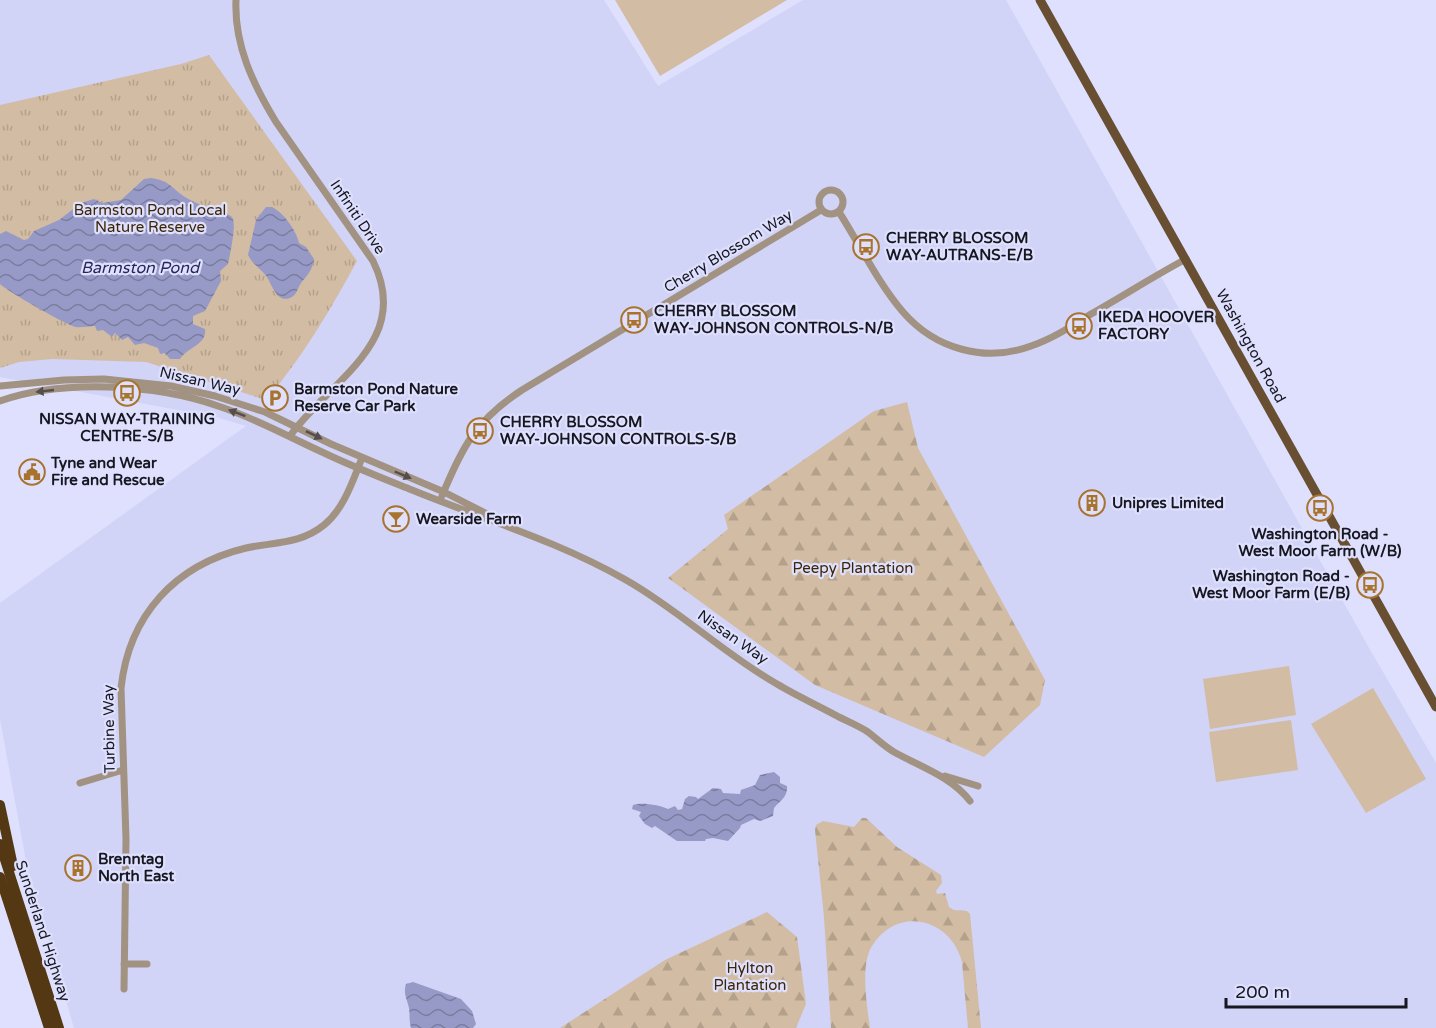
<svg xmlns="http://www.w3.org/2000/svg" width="1436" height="1028" font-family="'Varela Round',sans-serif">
  <defs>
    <pattern id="forest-firs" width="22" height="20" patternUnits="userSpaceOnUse" patternTransform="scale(1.5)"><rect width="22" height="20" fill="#d2bca3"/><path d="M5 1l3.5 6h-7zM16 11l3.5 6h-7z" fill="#b4a18c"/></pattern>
    <pattern id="park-tufts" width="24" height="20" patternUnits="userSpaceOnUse" patternTransform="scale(1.5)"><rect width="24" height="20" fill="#d2bca3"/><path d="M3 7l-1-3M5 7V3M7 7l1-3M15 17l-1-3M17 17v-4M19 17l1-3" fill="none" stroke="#b4a18c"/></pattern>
    <pattern id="water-waves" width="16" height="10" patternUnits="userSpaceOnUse" patternTransform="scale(1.5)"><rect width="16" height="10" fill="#979ac6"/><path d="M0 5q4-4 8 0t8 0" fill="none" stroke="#7a7da0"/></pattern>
  </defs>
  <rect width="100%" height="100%" fill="#dee0fd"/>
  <path fill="#d1d3f7" d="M 0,0 L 604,0 L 658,86 L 803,0 L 1006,0 L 1369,648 L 1436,763 L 1436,1028 L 74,1028 L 26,861 L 0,719 L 0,603 L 246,426 L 216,417 L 0,377 Z"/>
  <path fill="#d2bca3" d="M 615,0 L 787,0 L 660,76 Z
    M 1289,666 L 1296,715 L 1210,729 L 1203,679 Z
    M 1373,688 L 1426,779 L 1366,813 L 1311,724 Z
    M 1291,720 L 1298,770 L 1216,782 L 1209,732 Z"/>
  <path fill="url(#forest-firs)" d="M 907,402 L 918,448 L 1045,680 L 1040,705 L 984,757 L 815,685 L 668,578 L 728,529 L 724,515 L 874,411 Z
    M 862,818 L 866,818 L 897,847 L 941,875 L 942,883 L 936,891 L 937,894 L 945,893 L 949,907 L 954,910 L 967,911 L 970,914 L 981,1028 L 968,1028 L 962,962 C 951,918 897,905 872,946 C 860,965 867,1006 870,1028 L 831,1028 L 824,917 L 815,830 L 816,825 L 823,821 L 854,827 Z
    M 767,912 L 797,937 L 806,1004 L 796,1028 L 560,1028 L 665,960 Z"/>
  <path fill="url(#park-tufts)" d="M 209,55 L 357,261 C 331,309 302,358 266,400 L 146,362 L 52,359 L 19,362 L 0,368 L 0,105 L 181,64 Z"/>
  <path fill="url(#water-waves)" d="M 151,178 C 169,181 169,185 182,195 C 185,198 201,205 205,207 L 211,205 C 214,206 230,215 232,217 C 237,224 230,254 228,264 L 220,271 L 221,281 L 205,311 L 193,316 L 193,324 L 205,329 C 207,345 187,347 180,359 L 170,359 L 165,353 L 160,354 L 158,348 L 144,343 L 135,345 L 128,337 L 122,340 L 115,333 L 112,337 L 103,330 L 97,331 L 95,326 C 89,326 81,328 76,327 C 68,326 7,291 0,284 L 0,234 L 6,231 L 24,240 L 28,239 L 34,231 L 59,220 L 81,203 L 94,199 L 102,203 L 121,200 L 144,179 Z
    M 266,207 L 272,207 C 284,213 296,230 299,243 L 306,247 L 314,259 C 313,269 307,276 301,283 C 297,289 297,295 290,298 C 277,303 272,285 267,277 C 261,269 253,265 248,255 L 256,220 Z
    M 774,772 L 780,777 L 780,783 L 787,786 C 788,797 780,801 774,808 L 773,816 L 760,821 L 754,819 L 741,825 L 740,828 L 728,841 L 713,838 L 706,839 L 705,841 L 677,841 L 655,826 L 652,828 L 645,824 L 639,816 L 641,812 L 632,809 L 633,805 C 641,802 660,805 668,809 L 675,806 L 678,810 L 682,809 L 685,799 L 689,796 L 696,797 L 698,799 L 713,788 L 721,789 L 723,793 L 740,794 L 741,790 L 755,785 L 760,775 Z
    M 413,982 L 461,999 L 472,1011 L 476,1024 L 473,1028 L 411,1028 C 409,1021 410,1015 409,1008 C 407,999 403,994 406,984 Z"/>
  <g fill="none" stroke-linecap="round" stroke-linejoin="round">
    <path stroke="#a19281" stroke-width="7" d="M 236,0 C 234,45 253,84 276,122 L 373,261 C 413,342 330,380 290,436
      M819 202a12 12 0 1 1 24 0a12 12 0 1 1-24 0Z
      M 839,212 C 860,245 878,283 903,312 C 935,349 985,363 1031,346 C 1052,339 1072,326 1091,314 C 1123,296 1154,276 1186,259
      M 0,386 L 64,380 L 104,379 L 171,386 L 215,396 L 265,412 L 331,444 L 444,492 L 495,518
      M 0,401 C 62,379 156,384 218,406 C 255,418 287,436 322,452 C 351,466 382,478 412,490 C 483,519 558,541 626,580 C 679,610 724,654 777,684 C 797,696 819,706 839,717 C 849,722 859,726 868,732 C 877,739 884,746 894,752 C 919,766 952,777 970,801
      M 442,496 C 462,447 476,420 522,390 L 821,210
      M 945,776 L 978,786
      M 80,783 L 123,770
      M 124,964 L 147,964
      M 124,989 L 126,839 L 121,688 C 129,615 175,565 246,548 C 274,542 301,544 324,525 C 344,509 353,480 362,458"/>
    <path stroke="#694f32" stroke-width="9" d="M 1040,0 L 1436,707"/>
    <path stroke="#543813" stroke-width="10" d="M 0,805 L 13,866
      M 0,844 L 59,1028
      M 0,877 L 49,1028"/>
  </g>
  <defs><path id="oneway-solid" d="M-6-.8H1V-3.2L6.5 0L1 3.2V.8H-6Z" transform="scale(1.5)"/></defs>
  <g fill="#554e4c">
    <use href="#oneway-solid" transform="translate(45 391) rotate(174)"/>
    <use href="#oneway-solid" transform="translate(237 413) rotate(-159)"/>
    <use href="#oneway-solid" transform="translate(314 435) rotate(26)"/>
    <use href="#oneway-solid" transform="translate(403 475) rotate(23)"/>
  </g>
  <defs>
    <g id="bus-ring" transform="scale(1.35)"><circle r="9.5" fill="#dee0fd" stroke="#a8732d" stroke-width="1.5"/><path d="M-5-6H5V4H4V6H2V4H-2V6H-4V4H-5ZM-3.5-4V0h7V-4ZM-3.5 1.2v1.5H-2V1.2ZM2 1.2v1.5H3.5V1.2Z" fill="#a8732d"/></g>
    <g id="parking-ring" transform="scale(1.35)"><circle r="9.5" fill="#dee0fd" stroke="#a8732d" stroke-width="1.5"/><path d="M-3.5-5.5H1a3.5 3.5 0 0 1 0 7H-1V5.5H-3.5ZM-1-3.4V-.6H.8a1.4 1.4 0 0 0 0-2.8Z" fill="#a8732d"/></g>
    <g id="civic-ring" transform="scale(1.35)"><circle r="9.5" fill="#dee0fd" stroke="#a8732d" stroke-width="1.5"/><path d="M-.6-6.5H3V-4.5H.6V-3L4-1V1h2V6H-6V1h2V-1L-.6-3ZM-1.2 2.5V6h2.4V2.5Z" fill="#a8732d"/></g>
    <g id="building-ring" transform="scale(1.35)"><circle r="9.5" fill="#dee0fd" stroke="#a8732d" stroke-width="1.5"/><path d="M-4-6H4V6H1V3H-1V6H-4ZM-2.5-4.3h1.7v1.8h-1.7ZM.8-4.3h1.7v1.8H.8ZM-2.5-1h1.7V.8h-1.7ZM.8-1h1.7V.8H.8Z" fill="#a8732d"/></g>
    <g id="bar-ring" transform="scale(1.35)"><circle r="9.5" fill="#dee0fd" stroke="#a8732d" stroke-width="1.5"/><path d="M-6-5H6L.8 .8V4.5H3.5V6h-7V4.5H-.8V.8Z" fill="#a8732d"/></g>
  </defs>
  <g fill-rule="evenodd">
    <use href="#bus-ring" x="866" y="247"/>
    <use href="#bus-ring" x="634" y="320"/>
    <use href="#bus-ring" x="1079" y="326"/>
    <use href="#bus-ring" x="127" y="393"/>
    <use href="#parking-ring" x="275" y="398"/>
    <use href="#bus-ring" x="480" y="431"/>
    <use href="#civic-ring" x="32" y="472"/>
    <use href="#building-ring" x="1092" y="503"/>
    <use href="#bus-ring" x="1320" y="508"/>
    <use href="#bar-ring" x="396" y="519"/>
    <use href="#bus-ring" x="1370" y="585"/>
    <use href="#building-ring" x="78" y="868"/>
  </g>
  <g text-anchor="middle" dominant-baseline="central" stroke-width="4.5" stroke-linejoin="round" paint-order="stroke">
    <g font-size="15" fill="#3c2504" stroke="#dee0fd">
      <text x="150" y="210">Barmston Pond Local<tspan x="150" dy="17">Nature Reserve</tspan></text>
      <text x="853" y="568">Peepy Plantation</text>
      <text x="750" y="968">Hylton<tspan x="750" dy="17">Plantation</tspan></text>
    </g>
    <g font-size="15" fill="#161721" stroke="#dee0fd">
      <text transform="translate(358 217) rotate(56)">Infiniti Drive</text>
      <text transform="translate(728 251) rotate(-31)">Cherry Blossom Way</text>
      <text transform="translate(1251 346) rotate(61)">Washington Road</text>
      <text transform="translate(200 381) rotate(13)">Nissan Way</text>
      <text transform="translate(733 637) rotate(35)">Nissan Way</text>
      <text transform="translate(109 729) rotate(-91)">Turbine Way</text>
      <text transform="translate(43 931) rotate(72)">Sunderland Highway</text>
    </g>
    <g font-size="15" font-weight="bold" fill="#161721" stroke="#dee0fd" text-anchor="start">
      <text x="886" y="238">CHERRY BLOSSOM<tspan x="886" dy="17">WAY-AUTRANS-E/B</tspan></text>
      <text x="654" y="311">CHERRY BLOSSOM<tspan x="654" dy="17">WAY-JOHNSON CONTROLS-N/B</tspan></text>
      <text x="1098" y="317">IKEDA HOOVER<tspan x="1098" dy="17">FACTORY</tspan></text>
      <text x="294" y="389">Barmston Pond Nature<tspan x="294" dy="17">Reserve Car Park</tspan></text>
      <text x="127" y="419" text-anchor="middle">NISSAN WAY-TRAINING<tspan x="127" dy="17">CENTRE-S/B</tspan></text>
      <text x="500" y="422">CHERRY BLOSSOM<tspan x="500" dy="17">WAY-JOHNSON CONTROLS-S/B</tspan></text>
      <text x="51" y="463">Tyne and Wear<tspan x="51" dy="17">Fire and Rescue</tspan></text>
      <text x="1112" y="503">Unipres Limited</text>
      <text x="416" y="519">Wearside Farm</text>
      <text x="1320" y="534" text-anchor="middle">Washington Road -<tspan x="1320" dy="17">West Moor Farm (W/B)</tspan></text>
      <text x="1350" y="576" text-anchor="end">Washington Road -<tspan x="1350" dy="17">West Moor Farm (E/B)</tspan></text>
      <text x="98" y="859">Brenntag<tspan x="98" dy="17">North East</tspan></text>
    </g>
    <g font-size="16" font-style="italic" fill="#29255c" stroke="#dee0fd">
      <text x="140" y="268">Barmston Pond</text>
    </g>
  </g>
  <path d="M1226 998v9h180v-9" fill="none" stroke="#161721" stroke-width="3"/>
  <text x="1235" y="998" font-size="18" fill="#161721" stroke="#dee0fd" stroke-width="4.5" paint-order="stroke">200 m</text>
</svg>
